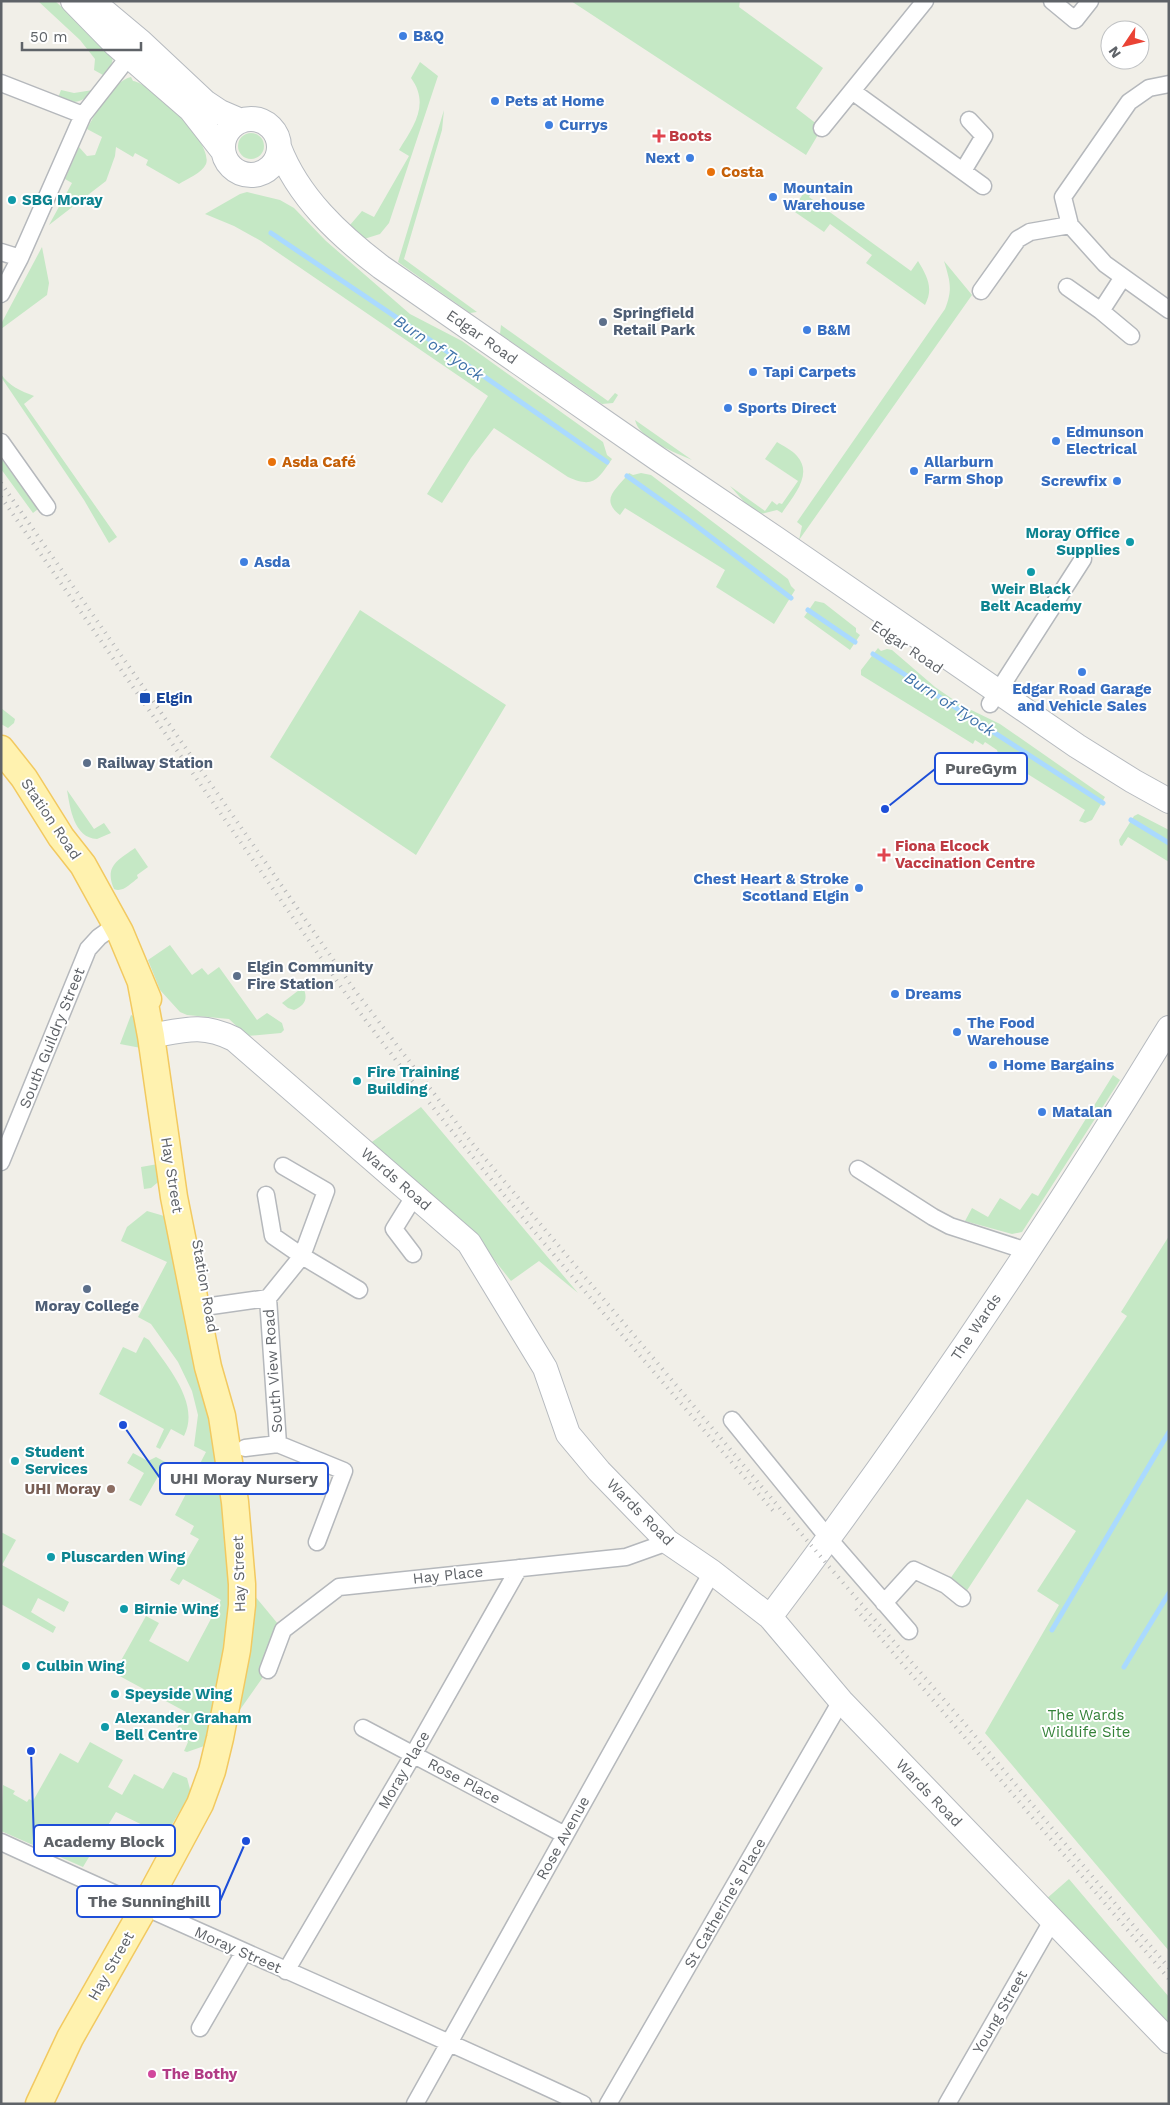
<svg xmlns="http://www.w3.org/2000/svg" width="1170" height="2105" font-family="'Work Sans',sans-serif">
  <rect width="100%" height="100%" fill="#f1efe8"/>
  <path fill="#c5e8c5" d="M 38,1 L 55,1 L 113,53 C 113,62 111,71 103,75 L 94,70 L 95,59 L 80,40 Z
    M 571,1 L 740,1 L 739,7 L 823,68 L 796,108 L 822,128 L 806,155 Z
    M 420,62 L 438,76 L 389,223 L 380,234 L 364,239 L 350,225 L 362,211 L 374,217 L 409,156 L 399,150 C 414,126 430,104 411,78 Z
    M 131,77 L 133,81 C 151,83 214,142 206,164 C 202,173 187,179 179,184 L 146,165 L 148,160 L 135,153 L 133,157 L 116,147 L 115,156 L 106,181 L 49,225 L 72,183 L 65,179 L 79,147 L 87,156 L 95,155 L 102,137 L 87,129 C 95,114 113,81 131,77 Z
    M 61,90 L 74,93 L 93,90 C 84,103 72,105 58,98 Z
    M 444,110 L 442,130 L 404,259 L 477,312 L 470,313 L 398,262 Z
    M238 146a13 13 0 1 1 26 0a13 13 0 1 1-26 0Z
    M 810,184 L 815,187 L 809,197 L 911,271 L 918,261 C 927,276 934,288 925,305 L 866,263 L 872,255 L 830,224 L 824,232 L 792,210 Z
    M 247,192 L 280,200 L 294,208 L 326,241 L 410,314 L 462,341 L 603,442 L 607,455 L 612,459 C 598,479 594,489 568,477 L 494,428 L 471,458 L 442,503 L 427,494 L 488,396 L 261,241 L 234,226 L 205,214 L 240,194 Z
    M 42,247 L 49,283 L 47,295 L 1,329 L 1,324 Z
    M 944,261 L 972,295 L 799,540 L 802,526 L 797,522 L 945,309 C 953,289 950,281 944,261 Z
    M 501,325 L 608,401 L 615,393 L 618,395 L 613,403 L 602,404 L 500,334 Z
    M 1,374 C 9,386 21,391 34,396 L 24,404 L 117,537 L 109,543 L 84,500 L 1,377 Z
    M 635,420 L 692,460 C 676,453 639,439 635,420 Z
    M 777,442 C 783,446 792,450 797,456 C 814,475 792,497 782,513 L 777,510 L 761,514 L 747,505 L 730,486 L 765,511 L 772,501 L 777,505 L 779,503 L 782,504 L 798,481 L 765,459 Z
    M 1,458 L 38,509 L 33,513 L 1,469 Z
    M 629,473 L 633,475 L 641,473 L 651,475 L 788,579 L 791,586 L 795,590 L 774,624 L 716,587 L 725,570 L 625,508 L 620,515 C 599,499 617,489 629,473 Z
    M 815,601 L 824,603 L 856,628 L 856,632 L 860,635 L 850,650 L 804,617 Z
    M 360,610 L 506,705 L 416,855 L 270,757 Z
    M 878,648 L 881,651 L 887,649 L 892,650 L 935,687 L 961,705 L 1000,724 L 1105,797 L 1092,820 L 1085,823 L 1079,821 L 1085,810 L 999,756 L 997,750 L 985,742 L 983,745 L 975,740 L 973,744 L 861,675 L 861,670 Z
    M 1,708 L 15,719 L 14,723 L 8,728 L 1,724 Z
    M 67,790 L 94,829 L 104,823 L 111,833 L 97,839 C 74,838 70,808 67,790 Z
    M 1138,814 L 1169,830 L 1169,862 L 1128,837 L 1122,846 L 1120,845 L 1119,840 L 1134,816 Z
    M 135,848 L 148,867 L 137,875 L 138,878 C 131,883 123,893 114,889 C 104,866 118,860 135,848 Z
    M 170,945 L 192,975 L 202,968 L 208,975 L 219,967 L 257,1020 L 267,1013 L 282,1023 L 284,1030 L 281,1033 L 247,1036 L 229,1019 L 187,1015 L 180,1012 L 160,990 L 148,960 Z
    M 303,987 C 308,998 306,1005 294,1010 L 288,1008 L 282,1003 Z
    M 131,1015 L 138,1018 L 163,1178 L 151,1188 L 144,1189 L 141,1167 L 158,1164 L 141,1048 L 120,1044 Z
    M 1113,1075 L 1120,1080 L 1022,1232 L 1012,1234 L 965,1221 L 972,1208 L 988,1217 L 1000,1198 L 1020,1210 L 1032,1193 L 1038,1196 Z
    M 421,1107 L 578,1293 L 539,1261 L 511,1281 L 481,1243 L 369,1144 Z
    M 147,1211 L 171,1218 L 217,1451 L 231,1580 L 227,1653 L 210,1744 L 187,1752 L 184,1751 L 188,1742 L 174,1734 L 186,1712 L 114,1673 L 146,1616 L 159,1623 L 149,1641 L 188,1662 L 221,1600 L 183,1579 L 179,1585 L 170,1580 L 180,1563 L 184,1565 L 199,1539 L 190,1534 L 194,1526 L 175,1515 L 189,1488 L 160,1473 L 141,1506 L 129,1500 L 144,1473 L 127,1463 L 133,1453 L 148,1461 L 156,1457 L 193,1477 L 206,1452 L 194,1446 L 198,1415 L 192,1391 L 178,1362 L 151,1324 L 138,1317 L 167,1262 L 121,1241 L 127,1227 Z
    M 1169,1236 L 1169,1951 L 985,1733 L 1059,1605 L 1037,1591 L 1076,1531 L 1027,1499 L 962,1598 L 946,1585 L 1127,1316 L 1121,1312 Z
    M 144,1337 L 149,1340 C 166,1365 201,1403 184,1436 L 171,1429 L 160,1449 L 156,1447 L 164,1429 L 99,1394 L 123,1347 L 136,1353 Z
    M 1,1532 L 16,1540 L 2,1565 L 69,1602 L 64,1612 L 38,1598 L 31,1612 L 56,1627 L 53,1633 L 1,1604 Z
    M 244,1583 L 283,1630 L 268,1670 L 220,1738 Z
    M 90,1742 L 123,1760 L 108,1787 L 122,1795 L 134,1774 L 163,1789 L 173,1772 L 187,1778 L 191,1793 L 165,1836 L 116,1812 L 83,1867 L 1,1831 L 3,1785 L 15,1791 L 13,1794 L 27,1802 L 29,1799 L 33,1801 L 60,1753 L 78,1763 Z
    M 1069,1879 L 1169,1997 L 1169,2029 L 1045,1900 Z"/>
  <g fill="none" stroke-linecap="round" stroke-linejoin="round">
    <path stroke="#aadaff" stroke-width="5" d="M 271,233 L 482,375 L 607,462
      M 627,476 L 686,518 L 791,598
      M 808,610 L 855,642
      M 873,654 L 1103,803
      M 1131,820 L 1169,843
      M 1052,1630 L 1169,1432
      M 1124,1667 L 1169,1593"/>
    <g stroke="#b5b8bc" stroke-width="19">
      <path id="street" d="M 1052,1 L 1075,20 L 1090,1
        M 1,83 L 83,115
        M 1169,84 L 1149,88 L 1129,102 L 1063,197 L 1070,225 L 1105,264 L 1169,310
        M 852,91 L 983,186
        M 822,128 L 925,1
        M 963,171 L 984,136 L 969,120
        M 1,252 L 20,258
        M 1123,277 L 1101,311 L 1131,336
        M 1067,287 L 1101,311
        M 981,291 L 1018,239 L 1030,232 L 1070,225
        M 1,294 L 20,258 L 83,115 L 134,50
        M 1,442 L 47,507
        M 990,704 L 1083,559
        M 1,1162 L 88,949 L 99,937 L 116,925
        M 858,1169 L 933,1217 L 950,1226 L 1027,1251
        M 266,1195 L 273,1236 L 302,1256 L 359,1290
        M 413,1254 L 394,1229 L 415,1195
        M 268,1298 L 302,1256 L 326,1191 L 283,1166
        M 197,1308 L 268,1298 L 278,1444
        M 732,1420 L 829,1539 L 909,1631
        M 245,1448 L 278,1444 L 344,1471 L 317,1542
        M 884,1603 L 914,1570 L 946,1585 L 962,1598
        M 268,1670 L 283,1630 L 339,1587 L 626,1557 L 668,1542
        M 363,1728 L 565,1835
        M 1,1842 C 194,1931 390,2014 583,2104
        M 286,1971 L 413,1755 L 519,1568
        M 200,2028 L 244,1952
        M 415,2104 L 712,1572
        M 608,2104 L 841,1701
        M 947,2104 L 1052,1921"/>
    </g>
    <g stroke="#b6babf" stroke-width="26">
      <path id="secondary" d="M 73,1 L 116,45 L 191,110 L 223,151
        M 92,1 L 141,42 L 205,102 L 220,112 L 241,121
        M223 147a28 28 0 1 1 56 0a28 28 0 1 1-56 0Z
        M 279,147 C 298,197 339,235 381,267 L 658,459 L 775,538 L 1077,746 L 1133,781 L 1169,801
        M 151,1036 C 184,1030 202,1023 234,1039 L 469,1243 L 545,1368 L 568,1434 L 599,1471 L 668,1542 L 712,1572 L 770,1617 L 841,1701 L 1169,2041
        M 770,1617 C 913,1428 1045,1231 1169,1028"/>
    </g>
    <g stroke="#f2c960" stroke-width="29">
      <path id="primary" d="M 1,749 L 24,778 L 61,837 L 83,865 L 120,932 L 148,999
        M 39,2104 L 70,2038 L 144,1908 L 200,1804 L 212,1771 L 220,1738 L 237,1650 L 242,1605 L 242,1584 L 235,1502 L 222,1416 L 208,1367 L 174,1197 L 151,1036 L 141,983"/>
    </g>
    <use href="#street" stroke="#fff" stroke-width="16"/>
    <use href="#secondary" stroke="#fff" stroke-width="24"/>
    <use href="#primary" stroke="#fff2af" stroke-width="26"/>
    <path stroke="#b6b7b8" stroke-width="4" stroke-dasharray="1 6" stroke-linecap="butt" d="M 1,483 L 353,988 L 472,1143 L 826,1563 L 965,1724 L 1169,1968
      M 1,497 L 346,994 C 479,1174 630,1343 775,1513
      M 856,1609 L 1169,1979"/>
  </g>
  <g fill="#3f7fe0" stroke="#fff" stroke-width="2">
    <circle cx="403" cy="36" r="5"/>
    <circle cx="495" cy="101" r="5"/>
    <circle cx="549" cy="125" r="5"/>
    <circle cx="690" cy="158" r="5"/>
    <circle cx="773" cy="197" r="5"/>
    <circle cx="807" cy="330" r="5"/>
    <circle cx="753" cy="372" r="5"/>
    <circle cx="728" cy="408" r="5"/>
    <circle cx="1056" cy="441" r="5"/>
    <circle cx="914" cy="471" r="5"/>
    <circle cx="1117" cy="481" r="5"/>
    <circle cx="244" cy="562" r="5"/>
    <circle cx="1082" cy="672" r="5"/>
    <circle cx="859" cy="888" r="5"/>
    <circle cx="895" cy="994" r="5"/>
    <circle cx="957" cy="1032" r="5"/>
    <circle cx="993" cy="1065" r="5"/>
    <circle cx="1042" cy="1112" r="5"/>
  </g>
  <g fill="#e0444e" stroke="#fff" stroke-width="2">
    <path d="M656.5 128.5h5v5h5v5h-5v5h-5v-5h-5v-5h5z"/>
    <path d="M881.5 847.5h5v5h5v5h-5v5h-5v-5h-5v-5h5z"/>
  </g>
  <g fill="#e8710a" stroke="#fff" stroke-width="2">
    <circle cx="711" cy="172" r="5"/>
    <circle cx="272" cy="462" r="5"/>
  </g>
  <g fill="#0f9aa8" stroke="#fff" stroke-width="2">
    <circle cx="12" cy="200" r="5"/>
    <circle cx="1130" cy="542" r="5"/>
    <circle cx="1031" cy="572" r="5"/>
    <circle cx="357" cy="1081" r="5"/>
    <circle cx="15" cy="1461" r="5"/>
    <circle cx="51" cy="1557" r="5"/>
    <circle cx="124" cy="1609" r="5"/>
    <circle cx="26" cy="1666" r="5"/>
    <circle cx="115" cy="1694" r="5"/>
    <circle cx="105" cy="1727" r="5"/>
  </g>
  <g fill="#5c6f8a" stroke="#fff" stroke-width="2">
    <circle cx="603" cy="322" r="5"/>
    <circle cx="87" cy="763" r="5"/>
    <circle cx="237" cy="976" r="5"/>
    <circle cx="87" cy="1289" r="5"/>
  </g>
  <rect fill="#1a4fb4" stroke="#fff" stroke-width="2" x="139" y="692" width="12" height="12" rx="2.5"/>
  <circle fill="#8d6e63" stroke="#fff" stroke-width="2" cx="111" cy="1489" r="5"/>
  <circle fill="#d1479c" stroke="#fff" stroke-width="2" cx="152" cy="2074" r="5"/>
  <g text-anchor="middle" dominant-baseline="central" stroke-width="4" stroke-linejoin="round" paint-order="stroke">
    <g font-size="15" font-weight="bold" fill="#366cbe" stroke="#fff" text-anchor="start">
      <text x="413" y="36">B&amp;Q</text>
      <text x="505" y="101">Pets at Home</text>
      <text x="559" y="125">Currys</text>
      <text x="680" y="158" text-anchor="end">Next</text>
      <text x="783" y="188">Mountain<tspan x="783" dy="17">Warehouse</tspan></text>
      <text x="817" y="330">B&amp;M</text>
      <text x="763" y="372">Tapi Carpets</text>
      <text x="738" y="408">Sports Direct</text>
      <text x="1066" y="432">Edmunson<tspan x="1066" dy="17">Electrical</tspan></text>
      <text x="924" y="462">Allarburn<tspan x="924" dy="17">Farm Shop</tspan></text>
      <text x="1107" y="481" text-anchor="end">Screwfix</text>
      <text x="254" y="562">Asda</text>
      <text x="1082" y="689" text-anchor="middle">Edgar Road Garage<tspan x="1082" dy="17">and Vehicle Sales</tspan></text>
      <text x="849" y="879" text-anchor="end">Chest Heart &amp; Stroke<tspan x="849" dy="17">Scotland Elgin</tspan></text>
      <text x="905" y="994">Dreams</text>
      <text x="967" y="1023">The Food<tspan x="967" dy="17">Warehouse</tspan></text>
      <text x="1003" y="1065">Home Bargains</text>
      <text x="1052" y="1112">Matalan</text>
    </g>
    <g font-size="15" font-weight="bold" fill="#be3a42" stroke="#fff" text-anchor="start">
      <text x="669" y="136">Boots</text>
      <text x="895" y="846">Fiona Elcock<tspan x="895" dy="17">Vaccination Centre</tspan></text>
    </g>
    <g font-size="15" font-weight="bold" fill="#c56008" stroke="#fff" text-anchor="start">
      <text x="721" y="172">Costa</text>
      <text x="282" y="462">Asda Café</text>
    </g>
    <g font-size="15" font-weight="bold" fill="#0d838f" stroke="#fff" text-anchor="start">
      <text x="22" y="200">SBG Moray</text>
      <text x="1120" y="533" text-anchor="end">Moray Office<tspan x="1120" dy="17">Supplies</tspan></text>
      <text x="1031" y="589" text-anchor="middle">Weir Black<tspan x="1031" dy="17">Belt Academy</tspan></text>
      <text x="367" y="1072">Fire Training<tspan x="367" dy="17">Building</tspan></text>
      <text x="25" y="1452">Student<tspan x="25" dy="17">Services</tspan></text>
      <text x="61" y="1557">Pluscarden Wing</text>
      <text x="134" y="1609">Birnie Wing</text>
      <text x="36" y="1666">Culbin Wing</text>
      <text x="125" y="1694">Speyside Wing</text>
      <text x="115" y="1718">Alexander Graham<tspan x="115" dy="17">Bell Centre</tspan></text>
    </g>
    <g font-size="15" font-weight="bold" fill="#4e5e75" stroke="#fff" text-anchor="start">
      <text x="613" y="313">Springfield<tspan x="613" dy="17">Retail Park</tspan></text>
      <text x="97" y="763">Railway Station</text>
      <text x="247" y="967">Elgin Community<tspan x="247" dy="17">Fire Station</tspan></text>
      <text x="87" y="1306" text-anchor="middle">Moray College</text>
    </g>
    <g font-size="15" fill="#5f6368" stroke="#fff">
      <text transform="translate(482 337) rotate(35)">Edgar Road</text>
      <text transform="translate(907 647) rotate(34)">Edgar Road</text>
      <text transform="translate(51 819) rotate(56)">Station Road</text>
      <text transform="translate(52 1038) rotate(-68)">South Guildry Street</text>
      <text transform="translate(172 1175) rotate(81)">Hay Street</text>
      <text transform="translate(396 1179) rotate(41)">Wards Road</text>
      <text transform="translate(205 1286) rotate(80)">Station Road</text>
      <text transform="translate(976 1327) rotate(-56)">The Wards</text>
      <text transform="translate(273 1371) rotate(-94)">South View Road</text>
      <text transform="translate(640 1512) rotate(45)">Wards Road</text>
      <text transform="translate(239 1574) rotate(-92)">Hay Street</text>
      <text transform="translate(448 1575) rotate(-6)">Hay Place</text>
      <text transform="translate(404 1770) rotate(-60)">Moray Place</text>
      <text transform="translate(464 1781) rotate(28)">Rose Place</text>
      <text transform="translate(929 1793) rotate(46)">Wards Road</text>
      <text transform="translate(563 1838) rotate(-61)">Rose Avenue</text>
      <text transform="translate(725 1903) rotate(-60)">St Catherine's Place</text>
      <text transform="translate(238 1950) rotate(24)">Moray Street</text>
      <text transform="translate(111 1966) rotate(-60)">Hay Street</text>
      <text transform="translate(1000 2012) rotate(-60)">Young Street</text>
    </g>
    <g font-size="15" font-weight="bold" fill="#164399" stroke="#fff" text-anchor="start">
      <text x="156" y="698">Elgin</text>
    </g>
    <g font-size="15" font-weight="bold" fill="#785e54" stroke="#fff" text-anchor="end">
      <text x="101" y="1489">UHI Moray</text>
    </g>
    <g font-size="15" fill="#348238" stroke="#fff">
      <text x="1086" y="1715">The Wards<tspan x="1086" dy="17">Wildlife Site</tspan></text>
    </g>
    <g font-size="15" font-weight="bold" fill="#b23c85" stroke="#fff" text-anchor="start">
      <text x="162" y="2074">The Bothy</text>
    </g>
    <g font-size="16" font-style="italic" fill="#4174aa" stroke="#fff">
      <text transform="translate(439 348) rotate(34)">Burn of Tyock</text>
      <text transform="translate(950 704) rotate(33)">Burn of Tyock</text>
    </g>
  </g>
  <path fill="none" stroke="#1d4ed8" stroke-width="2" d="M885 809L935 769M123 1425L160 1478M31 1751L34 1841M246 1841L220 1901"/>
  <g fill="#1d4ed8" stroke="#fff" stroke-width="2">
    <circle cx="885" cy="809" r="5"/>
    <circle cx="123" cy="1425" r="5"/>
    <circle cx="31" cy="1751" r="5"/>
    <circle cx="246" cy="1841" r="5"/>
  </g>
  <g fill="#fff" stroke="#1d4ed8" stroke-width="2">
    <rect x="935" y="753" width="92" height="31" rx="5"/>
    <rect x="160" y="1463" width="168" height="31" rx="5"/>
    <rect x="34" y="1825" width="141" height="31" rx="5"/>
    <rect x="77" y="1886" width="143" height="31" rx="5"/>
  </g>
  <g font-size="16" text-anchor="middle" font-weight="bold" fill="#5f6368">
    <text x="981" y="774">PureGym</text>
    <text x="244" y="1484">UHI Moray Nursery</text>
    <text x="104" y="1847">Academy Block</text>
    <text x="149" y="1907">The Sunninghill</text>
  </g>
  <rect width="1170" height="2105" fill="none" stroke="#5f6368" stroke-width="5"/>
  <g transform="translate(1125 45) rotate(235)"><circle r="24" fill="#ffffff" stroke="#bfc1c3"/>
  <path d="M0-4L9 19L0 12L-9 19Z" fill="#ea4335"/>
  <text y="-8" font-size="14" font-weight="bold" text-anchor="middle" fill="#5f6368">N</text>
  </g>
  <path d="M22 42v8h119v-8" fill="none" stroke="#5f6368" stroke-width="2.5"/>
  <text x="30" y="42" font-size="15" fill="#5f6368" stroke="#ffffff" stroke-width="4" paint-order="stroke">50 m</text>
</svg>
